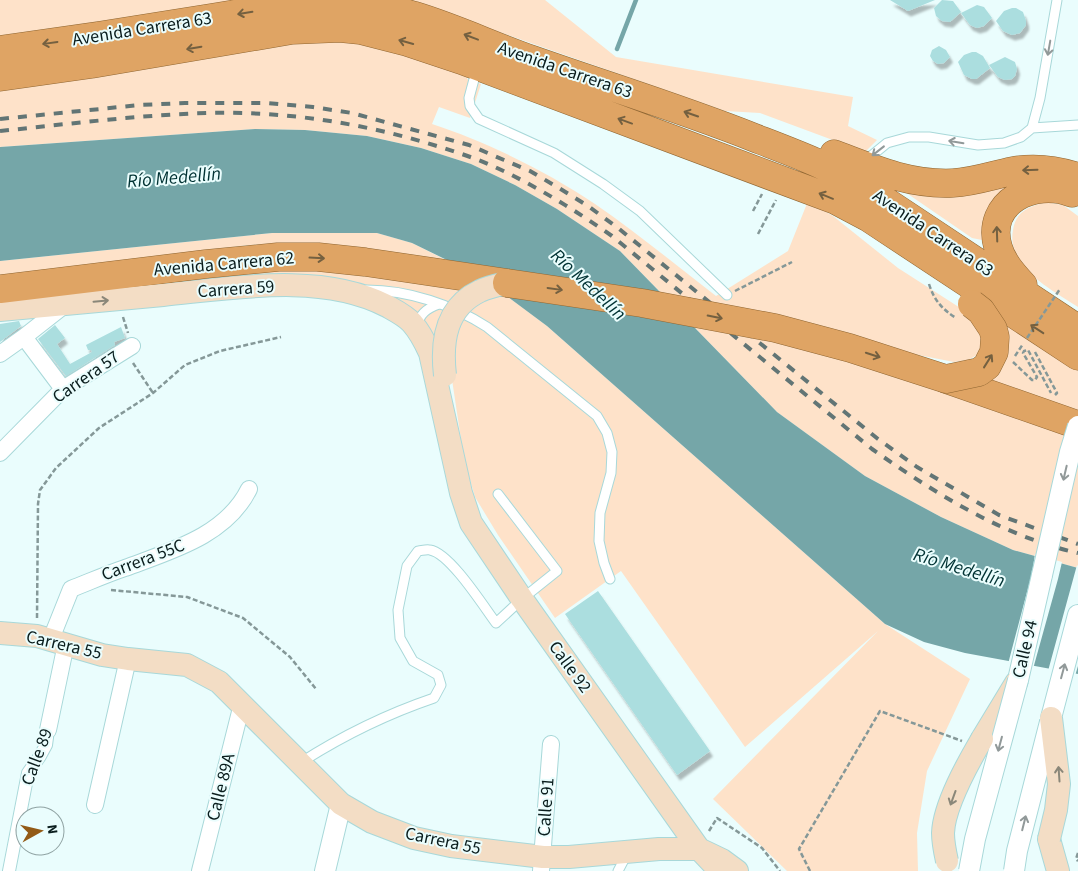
<svg xmlns="http://www.w3.org/2000/svg" width="1078" height="871" font-family="'Source Sans 3',sans-serif">
  <defs>
    <filter id="shadow"><feDropShadow dx="3" dy="5.5" stdDeviation="1" flood-color="#0004"/></filter>
  </defs>
  <rect width="100%" height="100%" fill="#eafdfd"/>
  <path fill="#fee2c9" d="M 0,0 L 241,0 L 0,37 Z
    M 408,0 L 545,0 L 616,57 L 853,97 L 848,126 L 877,140 L 865,152 L 760,113 L 725,111 Z
    M 283,38 L 379,42 L 468,72 L 467,79 L 481,84 L 470,118 L 439,107 L 432,124 C 487,142 548,172 595,204 C 637,233 676,265 716,296 L 788,251 L 808,201 L 833,216 L 898,268 L 965,311 L 982,332 L 981,348 L 977,355 L 968,360 L 954,362 L 913,354 L 855,361 L 1078,438 L 1078,568 L 1013,550 L 941,517 L 865,476 L 777,412 L 620,251 L 557,209 L 515,185 L 471,164 L 421,148 L 367,136 L 305,130 L 255,129 L 0,147 L 0,84 Z
    M 1021,174 L 987,241 L 972,238 L 889,181 Z
    M 1045,202 L 1063,205 L 1078,216 L 1078,307 C 1052,290 1006,267 1013,230 C 1016,211 1029,207 1045,202 Z
    M 272,233 L 377,233 L 412,243 L 448,261 L 291,244 L 248,245 L 0,278 L 0,261 Z
    M 249,267 L 306,267 L 465,287 L 437,343 L 417,317 L 250,280 Z
    M 496,294 L 507,296 L 547,326 L 885,624 L 970,679 L 927,771 L 917,833 L 918,871 L 787,871 L 713,799 L 878,631 L 745,747 L 621,571 L 555,618 L 498,535 L 475,497 L 464,459 L 451,373 L 459,317 L 475,303 Z
    M 994,311 L 1078,366 L 1078,416 L 985,380 Z"/>
  <path fill="#75a6a8" d="M 255,129 L 305,130 L 367,136 L 421,148 L 471,164 L 515,185 L 557,209 L 620,251 L 777,412 L 865,476 L 941,517 L 1013,550 L 1078,568 L 1078,674 L 965,653 L 924,642 L 885,624 L 547,326 L 496,288 L 453,263 L 412,243 L 377,233 L 272,233 L 0,261 L 0,147 Z"/>
  <path fill="#eafdfd" d="M 1035,554 L 1062,562 L 1058,579 L 1033,669 L 1008,664 L 1032,573 Z
    M 1077,565 L 1078,566 L 1078,666 L 1075,676 L 1048,671 Z"/>
  <g fill="none" stroke-linecap="round" stroke-linejoin="round">
    <path stroke="#75a6a8" stroke-width="4.5" d="M 617,49 L 636,0"/>
  </g>
  <path fill="#abdedf" filter="url(#shadow)" d="M 890,0 L 935,0 L 908,11 Z
    M 942,0 L 953,1 L 961,12 L 950,22 L 942,21 L 936,16 L 934,8 Z
    M 977,5 L 984,7 L 992,18 L 984,26 L 977,28 L 970,25 L 961,13 Z
    M 1012,8 L 1016,8 L 1023,12 L 1026,21 L 1026,25 L 1020,33 L 1012,35 L 1003,31 L 996,21 L 1004,11 Z
    M 939,46 L 946,50 L 950,57 L 944,63 L 938,64 L 933,61 L 930,56 L 932,50 Z
    M 972,52 L 976,52 L 983,56 L 990,68 L 976,79 L 972,79 L 964,75 L 958,62 L 964,55 Z
    M 1005,57 L 1015,62 L 1017,69 L 1015,76 L 1012,79 L 1005,80 L 998,77 L 989,65 Z
    M 19,321 L 21,326 L 0,342 L 0,324 Z
    M 55,325 L 65,338 L 57,344 L 70,364 L 92,352 L 91,350 L 88,350 L 86,345 L 121,327 L 125,338 L 114,342 L 115,345 L 66,376 L 38,339 Z
    M 598,591 L 710,751 L 677,775 L 565,614 Z"/>
  <g fill="none" stroke-linecap="round" stroke-linejoin="round">
    <g stroke="#a8d8d9" stroke-width="11">
      <path id="service" d="M 477,68 L 469,98 L 470,106 L 479,119 L 554,153 L 603,184 L 640,211 L 727,295
        M 1032,128 L 1078,125
        M 865,161 L 887,143 L 909,137 L 929,137 L 978,145 L 1004,143 L 1021,137 L 1032,128 L 1040,98 L 1057,0
        M 367,290 C 408,290 453,305 487,327 L 597,416 L 607,433 L 612,452 L 611,473 L 600,513 L 599,541 L 604,563 L 610,579
        M 417,327 C 419,314 427,308 439,304
        M 300,763 C 342,736 387,714 434,698 L 441,685 L 438,675 L 413,661 L 400,638 L 398,610 L 407,566 L 418,551 C 421,551 426,549 430,550 C 450,553 484,607 496,623 L 522,599 L 557,571 L 498,494
        M 618,871 L 627,854"/>
    </g>
    <g stroke="#a8d8d9" stroke-width="14">
      <path id="pedestrian" d="M 9,871 L 28,773 L 40,756 L 46,745 L 48,730"/>
    </g>
    <g stroke="#a8d8d9" stroke-width="18">
      <path id="minor" d="M 24,337 L 63,389
        M 0,354 L 24,337 L 66,304
        M 0,453 L 63,389 L 132,346
        M 51,639 L 71,589 C 89,582 107,574 125,568 C 170,551 226,536 249,489
        M 48,730 L 66,644
        M 95,805 L 128,659
        M 200,871 L 242,704
        M 541,871 L 551,744"/>
    </g>
    <g stroke="#a8d8d9" stroke-width="22">
      <path id="tertiary" d="M 1018,680 L 1042,575
        M 1051,718 L 1078,615
        M 325,871 L 341,804"/>
    </g>
    <g stroke="#a8d8d9" stroke-width="24">
      <path id="secondary" d="M 0,310 C 54,305 109,300 163,295 C 234,288 322,272 387,306 C 396,311 406,316 412,323 C 420,332 425,342 430,353 L 461,493 L 471,523 L 522,599 L 699,849 L 720,871
        M 0,633 L 37,636 L 102,655 L 128,659 L 187,665 L 219,682 L 341,804 L 372,822 L 414,838 L 451,846 L 543,857 L 569,857 L 659,849 L 699,849 L 722,860 L 737,871
        M 982,739 L 1016,683
        M 1049,839 L 1058,871"/>
    </g>
    <g stroke="#8f6632" stroke-width="29">
      <path id="trunk" d="M 0,50 C 66,41 132,31 198,20 C 245,13 293,2 342,3 C 410,5 470,38 533,60 C 607,86 682,109 755,138 C 794,153 832,167 867,189 L 1078,329
        M 0,77 L 92,64 L 292,30 L 340,28 L 360,30 L 407,42 L 461,60 L 835,200 L 869,218 L 1078,356
        M 834,154 C 873,169 910,185 953,183 C 974,182 993,175 1013,171 C 1035,167 1057,170 1078,177
        M 1023,285 C 1013,274 1002,262 998,247 C 985,202 1034,178 1072,193
        M 0,289 L 206,264 L 278,257 L 318,257 L 365,262 L 507,283
        M 946,379 L 1078,425"/>
    </g>
    <path stroke="#859898" stroke-width="2.5" stroke-dasharray="5 2.5" stroke-linecap="butt" d="M 753,211 L 762,194
      M 758,234 L 776,200
      M 929,284 C 934,300 942,309 956,318
      M 735,291 L 792,262
      M 123,317 L 128,333
      M 1035,352 L 1057,393 L 1055,395
      M 1015,356 L 1023,344
      M 1013,362 L 1032,380 L 1035,380 L 1037,377 L 1023,353 L 1024,351 L 1028,350 L 1051,393
      M 133,363 L 153,393
      M 111,590 L 187,597 L 243,618 L 290,657 L 316,689
      M 37,618 L 38,504 L 40,490 L 56,468 L 99,428 L 153,393 L 185,365 L 220,351 L 281,337
      M 709,831 L 717,818 L 762,848 L 780,871
      M 1078,853 L 1076,859 L 1078,861
      M 810,871 L 799,849 L 880,711 L 962,741"/>
    <use href="#service" stroke="#fff" stroke-width="9"/>
    <use href="#pedestrian" stroke="#fff" stroke-width="12"/>
    <use href="#minor" stroke="#fff" stroke-width="16"/>
    <use href="#tertiary" stroke="#fff" stroke-width="20"/>
    <use href="#secondary" stroke="#f3ddc5" stroke-width="22"/>
    <use href="#trunk" stroke="#dfa464" stroke-width="28"/>
    <path stroke="#627575" stroke-width="4" stroke-dasharray="9 9" stroke-linecap="butt" d="M 0,119 L 140,105 L 185,103 L 267,103 L 313,107 L 352,113 L 469,145 L 504,160 L 530,171 L 559,188 L 588,206 L 618,228 L 878,439 L 917,467 L 999,515 L 1078,544
      M 0,131 C 69,124 138,115 207,113 C 282,111 356,122 427,143 C 450,150 473,157 495,167 C 536,186 575,210 612,236 L 872,449 C 935,493 1002,536 1078,553"/>
    <g stroke="#a8d8d9" stroke-width="22" stroke-linecap="butt">
      <path id="tertiary-bridge" d="M 1042,575 L 1070,452 L 1078,426
        M 969,871 L 975,839 L 1018,680
        M 1014,871 L 1017,851 L 1050,722"/>
    </g>
    <g stroke="#a8d8d9" stroke-width="24" stroke-linecap="butt">
      <path id="secondary-bridge" d="M 445,375 C 441,341 446,307 480,291 C 488,287 498,285 507,283
        M 1049,839 L 1056,810 L 1059,784 L 1051,718
        M 947,861 C 945,852 943,843 943,833 C 944,805 968,763 982,739"/>
    </g>
    <g stroke="#8f6632" stroke-width="29" stroke-linecap="butt">
      <path id="trunk-bridge" d="M 507,283 L 642,303 L 775,328 L 850,348 L 946,379 L 979,372 L 987,366 L 994,352 L 995,337 L 993,329 L 981,311 L 972,304"/>
    </g>
    <path stroke="#859898" stroke-width="2.5" stroke-dasharray="5 2.5" stroke-linecap="butt" d="M 1027,338 L 1060,289"/>
    <use href="#tertiary-bridge" stroke="#fff" stroke-width="20"/>
    <use href="#secondary-bridge" stroke="#f3ddc5" stroke-width="22"/>
    <use href="#trunk-bridge" stroke="#dfa464" stroke-width="28"/>
  </g>
  <defs><path id="oneway-shaft" d="M-6 0H5M1.5-3L5.5 0L1.5 3" fill="none" stroke-width="1.6" stroke-linecap="round" stroke-linejoin="round" transform="scale(1.25)"/></defs>
  <g stroke="#746040">
    <use href="#oneway-shaft" transform="translate(245 13) rotate(171)"/>
    <use href="#oneway-shaft" transform="translate(471 37) rotate(-159)"/>
    <use href="#oneway-shaft" transform="translate(406 42) rotate(-164)"/>
    <use href="#oneway-shaft" transform="translate(50 43) rotate(172)"/>
    <use href="#oneway-shaft" transform="translate(194 48) rotate(170)"/>
    <use href="#oneway-shaft" transform="translate(691 114) rotate(-161)"/>
    <use href="#oneway-shaft" transform="translate(625 121) rotate(-160)"/>
    <use href="#oneway-shaft" transform="translate(1030 170) rotate(178)"/>
    <use href="#oneway-shaft" transform="translate(826 196) rotate(-158)"/>
    <use href="#oneway-shaft" transform="translate(997 234) rotate(-92)"/>
    <use href="#oneway-shaft" transform="translate(317 258) rotate(3)"/>
    <use href="#oneway-shaft" transform="translate(555 289) rotate(8)"/>
    <use href="#oneway-shaft" transform="translate(715 317) rotate(11)"/>
    <use href="#oneway-shaft" transform="translate(1037 329) rotate(-147)"/>
    <use href="#oneway-shaft" transform="translate(873 355) rotate(18)"/>
    <use href="#oneway-shaft" transform="translate(988 361) rotate(-58)"/>
  </g>
  <g stroke="#919999">
    <use href="#oneway-shaft" transform="translate(1049 48) rotate(100)"/>
    <use href="#oneway-shaft" transform="translate(956 142) rotate(-171)"/>
    <use href="#oneway-shaft" transform="translate(878 151) rotate(142)"/>
    <use href="#oneway-shaft" transform="translate(1065 473) rotate(103)"/>
    <use href="#oneway-shaft" transform="translate(1063 671) rotate(-75)"/>
    <use href="#oneway-shaft" transform="translate(1000 744) rotate(105)"/>
    <use href="#oneway-shaft" transform="translate(1024 823) rotate(-76)"/>
  </g>
  <g stroke="#8a8779">
    <use href="#oneway-shaft" transform="translate(101 301) rotate(-5)"/>
    <use href="#oneway-shaft" transform="translate(1059 774) rotate(-94)"/>
    <use href="#oneway-shaft" transform="translate(953 798) rotate(110)"/>
  </g>
  <g text-anchor="middle" dominant-baseline="central" stroke-width="4" stroke-linejoin="round" paint-order="stroke">
    <g font-size="18" fill="#0a1d1d" stroke="#eafdfd">
      <text transform="translate(142 29) rotate(-9)">Avenida Carrera 63</text>
      <text transform="translate(565 70) rotate(19)">Avenida Carrera 63</text>
      <text transform="translate(933 233) rotate(34)">Avenida Carrera 63</text>
      <text transform="translate(224 264) rotate(-5)">Avenida Carrera 62</text>
      <text transform="translate(236 289) rotate(-4)">Carrera 59</text>
      <text transform="translate(86 377) rotate(-35)">Carrera 57</text>
      <text transform="translate(143 560) rotate(-21)">Carrera 55C</text>
      <text transform="translate(64 645) rotate(13)">Carrera 55</text>
      <text transform="translate(1025 649) rotate(-77)">Calle 94</text>
      <text transform="translate(570 667) rotate(54)">Calle 92</text>
      <text transform="translate(37 757) rotate(-70)">Calle 89</text>
      <text transform="translate(221 787) rotate(-76)">Calle 89A</text>
      <text transform="translate(546 807) rotate(-86)">Calle 91</text>
      <text transform="translate(443 841) rotate(12)">Carrera 55</text>
    </g>
    <g font-size="19" font-style="italic" fill="#003233" stroke="#eafdfd">
      <text transform="translate(174 178) rotate(-5)">Río Medellín</text>
      <text transform="translate(588 285) rotate(43)">Río Medellín</text>
      <text transform="translate(959 568) rotate(17)">Río Medellín</text>
    </g>
  </g>
  <g transform="translate(40 831) rotate(82)"><circle r="24" fill="#eafdfd" stroke="#90a3a3"/>
  <path d="M0-4L9 19L0 12L-9 19Z" fill="#935a16"/>
  <text y="-8" font-size="14" font-weight="bold" text-anchor="middle" fill="#0a1d1d">N</text>
  </g>
</svg>
